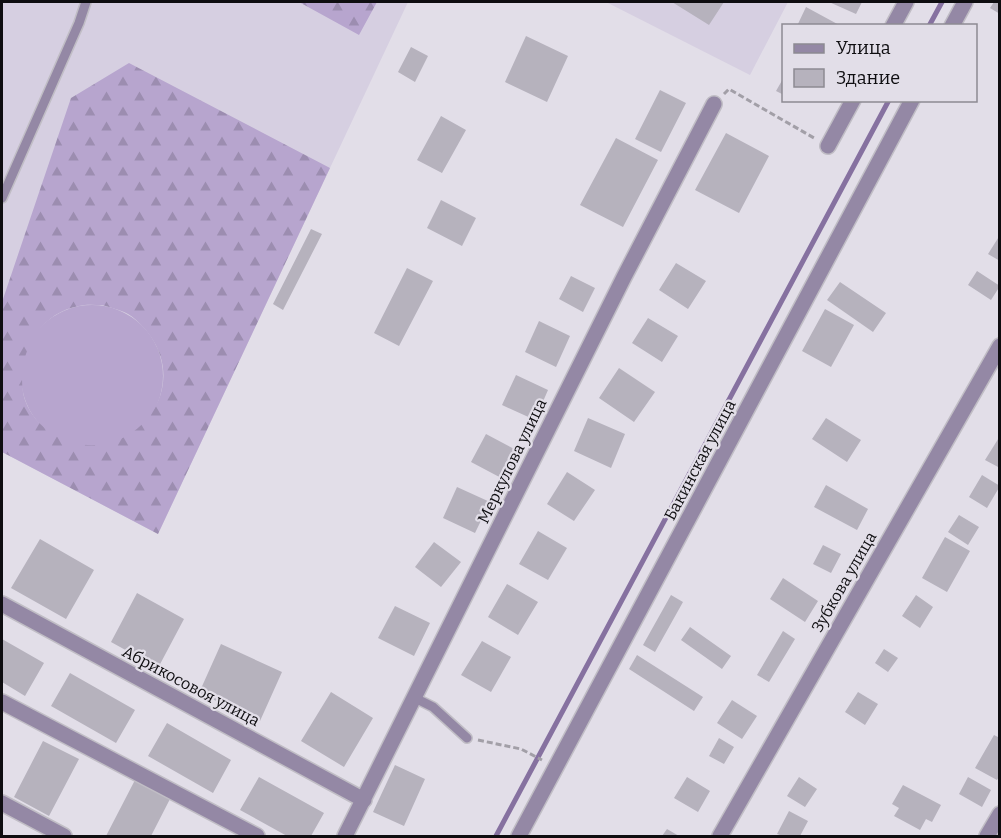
<svg xmlns="http://www.w3.org/2000/svg" width="1001" height="838" font-family="Bitter,serif">
  <defs>
    <pattern id="forest-firs" width="22" height="20" patternUnits="userSpaceOnUse" patternTransform="scale(1.5)"><rect width="22" height="20" fill="#b7a5ce"/><path d="M5 1l3.5 6h-7zM16 11l3.5 6h-7z" fill="#9c8db0"/></pattern>
  </defs>
  <rect width="100%" height="100%" fill="#e2dee8"/>
  <path fill="#d6cfe1" d="M 2,2 L 408,2 L 158,534 L 2,452 Z
    M 606,2 L 788,2 L 750,75 Z"/>
  <path fill="#b7a5ce" d="M21 376a71 71 0 1 1 142 0a71 71 0 1 1-142 0Z"/>
  <path fill="url(#forest-firs)" fill-rule="evenodd" d="M 299,2 L 377,2 L 359,35 Z
    M 129,63 L 330,168 L 158,534 L 2,452 L 2,302 L 71,98 ZM 102,305 C 109,307 117,309 124,312 C 135,317 144,327 151,337 C 192,397 124,470 58,437 C 42,429 26,411 23,392 C 17,354 39,313 79,306 C 86,304 95,305 102,305 Z"/>
  <g fill="none" stroke-linecap="round" stroke-linejoin="round">
    <path stroke="#8671a0" stroke-width="5" d="M 929,26 L 942,2
      M 496,836 L 889,100"/>
  </g>
  <path fill="#b6b2bd" d="M 672,2 L 724,2 L 709,25 Z
    M 829,2 L 862,2 L 856,14 Z
    M 994,2 L 1000,2 L 1000,14 L 990,8 Z
    M 806,7 L 841,26 L 797,26 Z
    M 526,36 L 568,56 L 547,102 L 505,82 Z
    M 411,47 L 428,56 L 415,82 L 398,72 Z
    M 784,77 L 784,95 L 776,91 Z
    M 660,90 L 686,103 L 661,152 L 635,139 Z
    M 441,116 L 466,130 L 442,173 L 417,160 Z
    M 726,133 L 769,156 L 739,213 L 695,190 Z
    M 616,138 L 658,160 L 623,227 L 580,205 Z
    M 441,200 L 476,218 L 462,246 L 427,228 Z
    M 311,229 L 322,234 L 283,310 L 273,304 Z
    M 1000,235 L 1000,261 L 988,254 Z
    M 676,263 L 706,281 L 688,309 L 659,290 Z
    M 407,268 L 433,281 L 399,346 L 374,333 Z
    M 977,271 L 1000,286 L 991,300 L 968,285 Z
    M 571,276 L 595,288 L 583,312 L 559,299 Z
    M 840,282 L 886,313 L 873,332 L 827,300 Z
    M 825,309 L 854,325 L 831,367 L 802,351 Z
    M 648,318 L 678,336 L 662,362 L 632,343 Z
    M 539,321 L 570,336 L 556,367 L 525,352 Z
    M 619,368 L 655,392 L 634,422 L 599,398 Z
    M 516,375 L 548,390 L 535,420 L 502,405 Z
    M 588,418 L 625,434 L 611,468 L 574,451 Z
    M 826,418 L 861,440 L 847,462 L 812,439 Z
    M 486,434 L 520,452 L 505,480 L 471,462 Z
    M 1000,436 L 1000,468 L 985,460 Z
    M 567,472 L 595,490 L 574,521 L 547,504 Z
    M 982,475 L 1000,486 L 987,508 L 969,497 Z
    M 826,485 L 868,509 L 857,530 L 814,507 Z
    M 457,487 L 490,502 L 475,533 L 443,518 Z
    M 959,515 L 979,527 L 968,545 L 948,532 Z
    M 538,531 L 567,548 L 548,580 L 519,564 Z
    M 945,537 L 970,551 L 947,592 L 922,578 Z
    M 40,539 L 94,570 L 66,619 L 11,588 Z
    M 434,542 L 461,562 L 441,587 L 415,567 Z
    M 823,545 L 841,554 L 831,573 L 813,564 Z
    M 783,578 L 818,601 L 805,622 L 770,599 Z
    M 507,584 L 538,602 L 518,635 L 488,617 Z
    M 137,593 L 184,619 L 158,668 L 111,642 Z
    M 671,595 L 683,602 L 655,652 L 643,645 Z
    M 916,595 L 933,607 L 920,628 L 902,616 Z
    M 395,606 L 430,623 L 414,656 L 378,638 Z
    M 690,627 L 731,656 L 722,669 L 681,640 Z
    M 783,631 L 795,639 L 769,682 L 757,675 Z
    M 2,639 L 44,663 L 25,696 L 2,682 Z
    M 482,641 L 511,657 L 491,692 L 461,675 Z
    M 221,644 L 282,672 L 260,721 L 199,693 Z
    M 884,649 L 898,658 L 888,672 L 875,663 Z
    M 637,655 L 703,697 L 694,711 L 629,669 Z
    M 70,673 L 135,710 L 116,743 L 51,706 Z
    M 331,692 L 373,718 L 344,767 L 301,741 Z
    M 858,692 L 878,704 L 865,725 L 845,712 Z
    M 732,700 L 757,716 L 742,739 L 717,723 Z
    M 167,723 L 231,760 L 213,793 L 148,756 Z
    M 994,735 L 1000,738 L 1000,775 L 997,780 L 975,768 Z
    M 719,738 L 734,747 L 724,764 L 709,756 Z
    M 43,741 L 79,759 L 49,816 L 14,797 Z
    M 395,765 L 425,779 L 404,826 L 373,812 Z
    M 259,777 L 324,813 L 311,836 L 287,836 L 240,810 Z
    M 687,777 L 710,791 L 698,812 L 674,798 Z
    M 799,777 L 817,789 L 805,807 L 787,796 Z
    M 968,777 L 991,790 L 982,807 L 959,794 Z
    M 135,780 L 170,799 L 151,836 L 106,836 Z
    M 903,785 L 941,805 L 932,822 L 926,819 L 920,830 L 894,816 L 899,808 L 892,804 Z
    M 789,811 L 808,821 L 800,836 L 783,836 L 777,834 Z
    M 667,829 L 679,836 L 662,836 Z"/>
  <g fill="none" stroke-linecap="round" stroke-linejoin="round">
    <g stroke="#c0bdc5" stroke-width="12">
      <path id="lane" d="M 2,198 L 79,23 L 86,2
        M 415,698 L 433,707 L 467,738"/>
    </g>
    <g stroke="#c0bdc5" stroke-width="18">
      <path id="street" d="M 893,26 L 906,2
        M 952,26 L 965,2
        M 828,146 L 853,100
        M 2,604 L 364,800
        M 2,702 L 257,836
        M 2,803 L 64,836
        M 345,836 L 624,277 L 714,104
        M 519,836 L 912,100
        M 720,836 L 1000,346
        M 987,836 L 1000,814"/>
    </g>
    <path stroke="#a29fa7" stroke-width="3" stroke-dasharray="6 3" stroke-linecap="butt" d="M 724,94 L 729,89 L 814,138
      M 478,740 L 521,749 L 542,760"/>
    <use href="#lane" stroke="#9488a5" stroke-width="9"/>
    <use href="#street" stroke="#9488a5" stroke-width="15"/>
  </g>
  <g text-anchor="middle" dominant-baseline="central" stroke-width="4.5" stroke-linejoin="round" paint-order="stroke">
    <g font-size="16" fill="#0e0d10" stroke="#e2dee8">
      <text transform="translate(700 460) rotate(-62)">Бакинская улица</text>
      <text transform="translate(512 461) rotate(-64)">Меркулова улица</text>
      <text transform="translate(844 582) rotate(-60)">Зубкова улица</text>
      <text transform="translate(191 686) rotate(28)">Абрикосовоя улица</text>
    </g>
  </g>
  <rect width="1001" height="838" fill="none" stroke="#0e0d10" stroke-width="6"/>
  <rect x="782" y="24" width="195" height="78" fill="#e2dee8" stroke="#8d8a92" stroke-width="1.5"/>
  <rect x="794" y="44" width="30" height="9" fill="#9488a5" stroke="#8d8a92" stroke-width="1.5"/>
  <text x="836" y="54" font-size="18" fill="#0e0d10">Улица</text>
  <rect x="794" y="69" width="30" height="18" fill="#b6b2bd" stroke="#8d8a92" stroke-width="1.5"/>
  <text x="836" y="84" font-size="18" fill="#0e0d10">Здание</text>
</svg>
